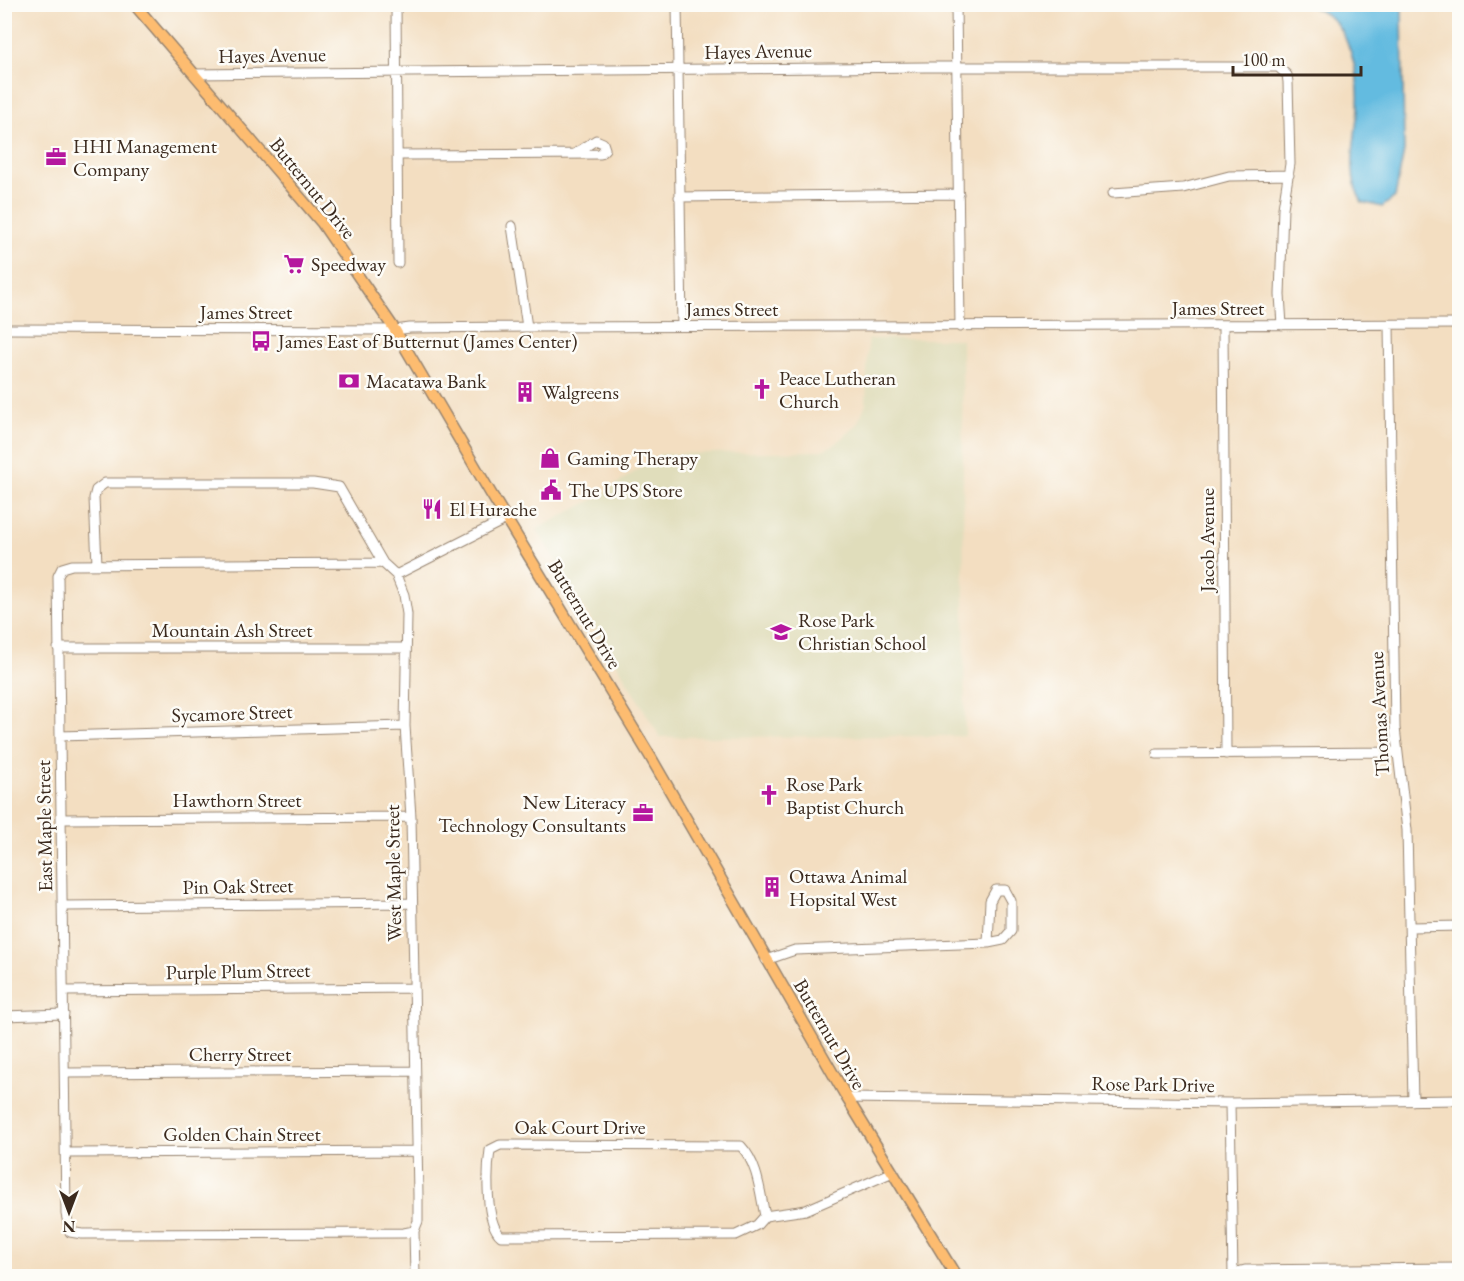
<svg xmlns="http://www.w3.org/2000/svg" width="1464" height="1281" font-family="'EB Garamond',serif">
  <rect width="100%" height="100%" fill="#fdfcf7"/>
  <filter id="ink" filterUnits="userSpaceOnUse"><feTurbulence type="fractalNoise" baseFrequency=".0167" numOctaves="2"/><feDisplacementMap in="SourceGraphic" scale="12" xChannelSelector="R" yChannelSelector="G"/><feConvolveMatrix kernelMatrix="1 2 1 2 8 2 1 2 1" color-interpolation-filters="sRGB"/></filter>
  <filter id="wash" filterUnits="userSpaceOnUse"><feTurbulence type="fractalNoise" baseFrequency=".008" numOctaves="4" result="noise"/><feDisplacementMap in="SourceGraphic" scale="24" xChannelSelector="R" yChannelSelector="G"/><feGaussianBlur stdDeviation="1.35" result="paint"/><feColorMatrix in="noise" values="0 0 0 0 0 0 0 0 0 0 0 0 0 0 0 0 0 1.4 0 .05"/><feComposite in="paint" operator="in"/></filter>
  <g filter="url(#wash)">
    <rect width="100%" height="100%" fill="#f3dec1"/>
    <path fill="#e0ddbb" d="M 868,339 L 962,339 L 965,736 L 660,737 L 537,529 L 598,497 L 660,454 L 819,451 L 834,445 L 856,426 L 866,404 Z"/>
    <path fill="#63bbe0" stroke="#4f727f" stroke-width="1.5" d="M 1308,5 L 1402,5 L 1404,151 L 1395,197 L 1382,207 L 1362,202 C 1345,174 1356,139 1358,107 C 1360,80 1352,43 1335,22 C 1328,14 1317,9 1308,5 Z"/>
  </g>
  <g filter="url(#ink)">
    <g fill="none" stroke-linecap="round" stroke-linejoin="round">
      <g stroke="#978470" stroke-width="11">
        <path id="minor" d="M 396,4 L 398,263
          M 677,4 L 682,326
          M 956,4 L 960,327
          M 195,74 L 926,67 L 1278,67 L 1287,75 L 1288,82 L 1290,164 L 1283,208 L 1280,295 L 1282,325
          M 397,155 L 600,154 L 605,149 L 603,143 L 596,140 L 576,153
          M 1113,193 L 1183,188 L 1229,176 L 1289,175
          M 679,197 L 959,194
          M 512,226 L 527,327
          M 1389,325 L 1395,728 L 1407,830 L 1413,1101
          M 1223,326 L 1226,754
          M 4,329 L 395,330 L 410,328 L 527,327 L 1460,324
          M 383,563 L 72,565 L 62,568 L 58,576 L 66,1214 L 70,1232 L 82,1234 L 404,1233 L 414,1231
          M 97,564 L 94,498 L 96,490 L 105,483 L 313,483 L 339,487 L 383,563 L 396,575 L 404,595 L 407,614 L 405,726 L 411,817 L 418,1195 L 418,1221 L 414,1231 L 415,1276
          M 396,575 L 506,519
          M 58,648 L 406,648
          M 60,736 L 405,726
          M 1157,754 L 1396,752
          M 62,819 L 411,817
          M 996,890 L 1005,890 L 1011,901 L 1011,931 L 1003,940 L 988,943 L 990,901 Z
          M 64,906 L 412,903
          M 1411,927 L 1460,926
          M 766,960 L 795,950 L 988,943
          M 64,991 L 413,988
          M 4,1016 L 64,1014
          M 66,1073 L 414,1071
          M 847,1098 L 1230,1103 L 1460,1100
          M 1230,1103 L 1233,1276
          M 500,1145 L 741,1146 C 758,1164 760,1192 765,1216 L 757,1225 L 736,1235 L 501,1236 C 485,1223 487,1170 490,1150 Z
          M 67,1153 L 416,1151
          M 765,1216 L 806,1210 L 893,1172
          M 1233,1273 L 1245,1270 L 1460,1268"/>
      </g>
      <g stroke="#978470" stroke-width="13">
        <path id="major" d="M 134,4 L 322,223 L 395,330 L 490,492 L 650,756 L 847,1098 L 956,1276"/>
      </g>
      <use href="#minor" stroke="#fff" stroke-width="9"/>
      <use href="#major" stroke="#fdbc6f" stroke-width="10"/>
    </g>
  </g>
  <defs>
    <g id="office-bare" transform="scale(1.62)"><path d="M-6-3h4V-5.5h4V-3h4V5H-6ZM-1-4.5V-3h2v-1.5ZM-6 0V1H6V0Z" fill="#b5179e" stroke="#fdfcf7" stroke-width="2.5" paint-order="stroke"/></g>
    <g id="supermarket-bare" transform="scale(1.62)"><path d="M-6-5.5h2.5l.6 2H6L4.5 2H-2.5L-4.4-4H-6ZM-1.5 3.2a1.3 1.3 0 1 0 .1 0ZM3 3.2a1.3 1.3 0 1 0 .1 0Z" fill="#b5179e" stroke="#fdfcf7" stroke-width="2.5" paint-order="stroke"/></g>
    <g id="bus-bare" transform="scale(1.62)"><path d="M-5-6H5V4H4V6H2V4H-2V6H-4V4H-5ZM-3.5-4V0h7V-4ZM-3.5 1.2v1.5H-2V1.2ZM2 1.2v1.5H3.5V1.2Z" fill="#b5179e" stroke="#fdfcf7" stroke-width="2.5" paint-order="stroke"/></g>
    <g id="bank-bare" transform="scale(1.62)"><path d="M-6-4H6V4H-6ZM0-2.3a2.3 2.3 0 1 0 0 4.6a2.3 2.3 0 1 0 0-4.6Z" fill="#b5179e" stroke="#fdfcf7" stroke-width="2.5" paint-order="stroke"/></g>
    <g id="church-bare" transform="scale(1.62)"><path d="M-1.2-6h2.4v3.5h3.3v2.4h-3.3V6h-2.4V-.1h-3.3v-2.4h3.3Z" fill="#b5179e" stroke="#fdfcf7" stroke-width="2.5" paint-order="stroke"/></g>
    <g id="building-bare" transform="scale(1.62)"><path d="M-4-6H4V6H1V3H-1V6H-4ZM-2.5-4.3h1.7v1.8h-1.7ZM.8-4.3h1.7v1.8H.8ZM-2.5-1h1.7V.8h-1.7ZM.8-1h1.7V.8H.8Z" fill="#b5179e" stroke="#fdfcf7" stroke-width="2.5" paint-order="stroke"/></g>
    <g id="shop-bare" transform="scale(1.62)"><path d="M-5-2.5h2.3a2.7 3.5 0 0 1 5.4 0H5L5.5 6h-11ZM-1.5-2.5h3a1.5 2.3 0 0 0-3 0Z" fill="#b5179e" stroke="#fdfcf7" stroke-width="2.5" paint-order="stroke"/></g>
    <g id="civic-bare" transform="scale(1.62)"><path d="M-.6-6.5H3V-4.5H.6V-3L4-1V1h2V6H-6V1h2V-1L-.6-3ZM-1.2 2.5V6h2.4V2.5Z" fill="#b5179e" stroke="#fdfcf7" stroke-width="2.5" paint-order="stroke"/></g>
    <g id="restaurant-bare" transform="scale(1.62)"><path d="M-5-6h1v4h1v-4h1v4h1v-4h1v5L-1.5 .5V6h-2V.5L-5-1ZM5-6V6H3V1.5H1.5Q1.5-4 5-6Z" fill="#b5179e" stroke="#fdfcf7" stroke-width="2.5" paint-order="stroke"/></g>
    <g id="school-bare" transform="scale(1.62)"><path d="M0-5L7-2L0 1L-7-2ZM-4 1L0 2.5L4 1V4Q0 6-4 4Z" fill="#b5179e" stroke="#fdfcf7" stroke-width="2.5" paint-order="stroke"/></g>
  </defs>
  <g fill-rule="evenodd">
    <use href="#office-bare" x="56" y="157"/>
    <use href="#supermarket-bare" x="294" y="264"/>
    <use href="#bus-bare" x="261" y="341"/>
    <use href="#bank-bare" x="349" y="381"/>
    <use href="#church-bare" x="762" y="389"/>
    <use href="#building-bare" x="525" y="392"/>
    <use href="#shop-bare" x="550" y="458"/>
    <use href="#civic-bare" x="551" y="490"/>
    <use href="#restaurant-bare" x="432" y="509"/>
    <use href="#school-bare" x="781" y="632"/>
    <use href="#church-bare" x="769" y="795"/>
    <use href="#office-bare" x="643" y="813"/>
    <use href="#building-bare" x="772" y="887"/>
  </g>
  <g text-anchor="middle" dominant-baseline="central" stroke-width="5" stroke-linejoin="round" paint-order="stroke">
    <g font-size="20" fill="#3b2a1e" stroke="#fdfcf7">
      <text transform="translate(758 51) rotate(-1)">Hayes Avenue</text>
      <text transform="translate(272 55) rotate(-1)">Hayes Avenue</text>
      <text transform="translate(313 188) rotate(51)">Butternut Drive</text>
      <text x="1218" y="308">James Street</text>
      <text x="732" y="309">James Street</text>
      <text x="246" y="312">James Street</text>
      <text transform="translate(1207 540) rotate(-90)">Jacob Avenue</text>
      <text transform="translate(585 614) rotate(59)">Butternut Drive</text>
      <text x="232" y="630">Mountain Ash Street</text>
      <text transform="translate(232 713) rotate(-2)">Sycamore Street</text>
      <text transform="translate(1379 714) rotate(-93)">Thomas Avenue</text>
      <text x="237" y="800">Hawthorn Street</text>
      <text transform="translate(44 826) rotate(-91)">East Maple Street</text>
      <text transform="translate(393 873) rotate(-91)">West Maple Street</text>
      <text transform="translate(238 886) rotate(-1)">Pin Oak Street</text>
      <text transform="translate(238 971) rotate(-1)">Purple Plum Street</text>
      <text transform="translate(830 1034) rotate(60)">Butternut Drive</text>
      <text x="240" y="1054">Cherry Street</text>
      <text transform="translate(1153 1084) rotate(1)">Rose Park Drive</text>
      <text x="580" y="1127">Oak Court Drive</text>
      <text x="242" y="1134">Golden Chain Street</text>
    </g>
    <g font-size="20" fill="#3b2a1e" stroke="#fdfcf7" text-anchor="start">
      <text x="73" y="146">HHI Management<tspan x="73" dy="23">Company</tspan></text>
      <text x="311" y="264">Speedway</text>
      <text x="278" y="341">James East of Butternut (James Center)</text>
      <text x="779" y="378">Peace Lutheran<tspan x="779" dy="23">Church</tspan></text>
      <text x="366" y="381">Macatawa Bank</text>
      <text x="542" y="392">Walgreens</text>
      <text x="567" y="458">Gaming Therapy</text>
      <text x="568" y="490">The UPS Store</text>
      <text x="449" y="509">El Hurache</text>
      <text x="798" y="620">Rose Park<tspan x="798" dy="23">Christian School</tspan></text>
      <text x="786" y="784">Rose Park<tspan x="786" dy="23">Baptist Church</tspan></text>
      <text x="626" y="802" text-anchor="end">New Literacy<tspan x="626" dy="23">Technology Consultants</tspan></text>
      <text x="789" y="876">Ottawa Animal<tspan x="789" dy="23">Hopsital West</tspan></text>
    </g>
  </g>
  <rect width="1464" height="1281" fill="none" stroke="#fdfcf7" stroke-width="24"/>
  <g transform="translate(69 1212) rotate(180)" stroke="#fdfcf7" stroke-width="4.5" paint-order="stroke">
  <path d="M0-4.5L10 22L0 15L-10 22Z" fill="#3b2a1e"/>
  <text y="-9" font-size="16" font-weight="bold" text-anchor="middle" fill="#3b2a1e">N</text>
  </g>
  <path d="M1233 66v9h128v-9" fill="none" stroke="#3b2a1e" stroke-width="3"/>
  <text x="1242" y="66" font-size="18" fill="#3b2a1e" stroke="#fdfcf7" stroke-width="4.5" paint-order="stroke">100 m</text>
</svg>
